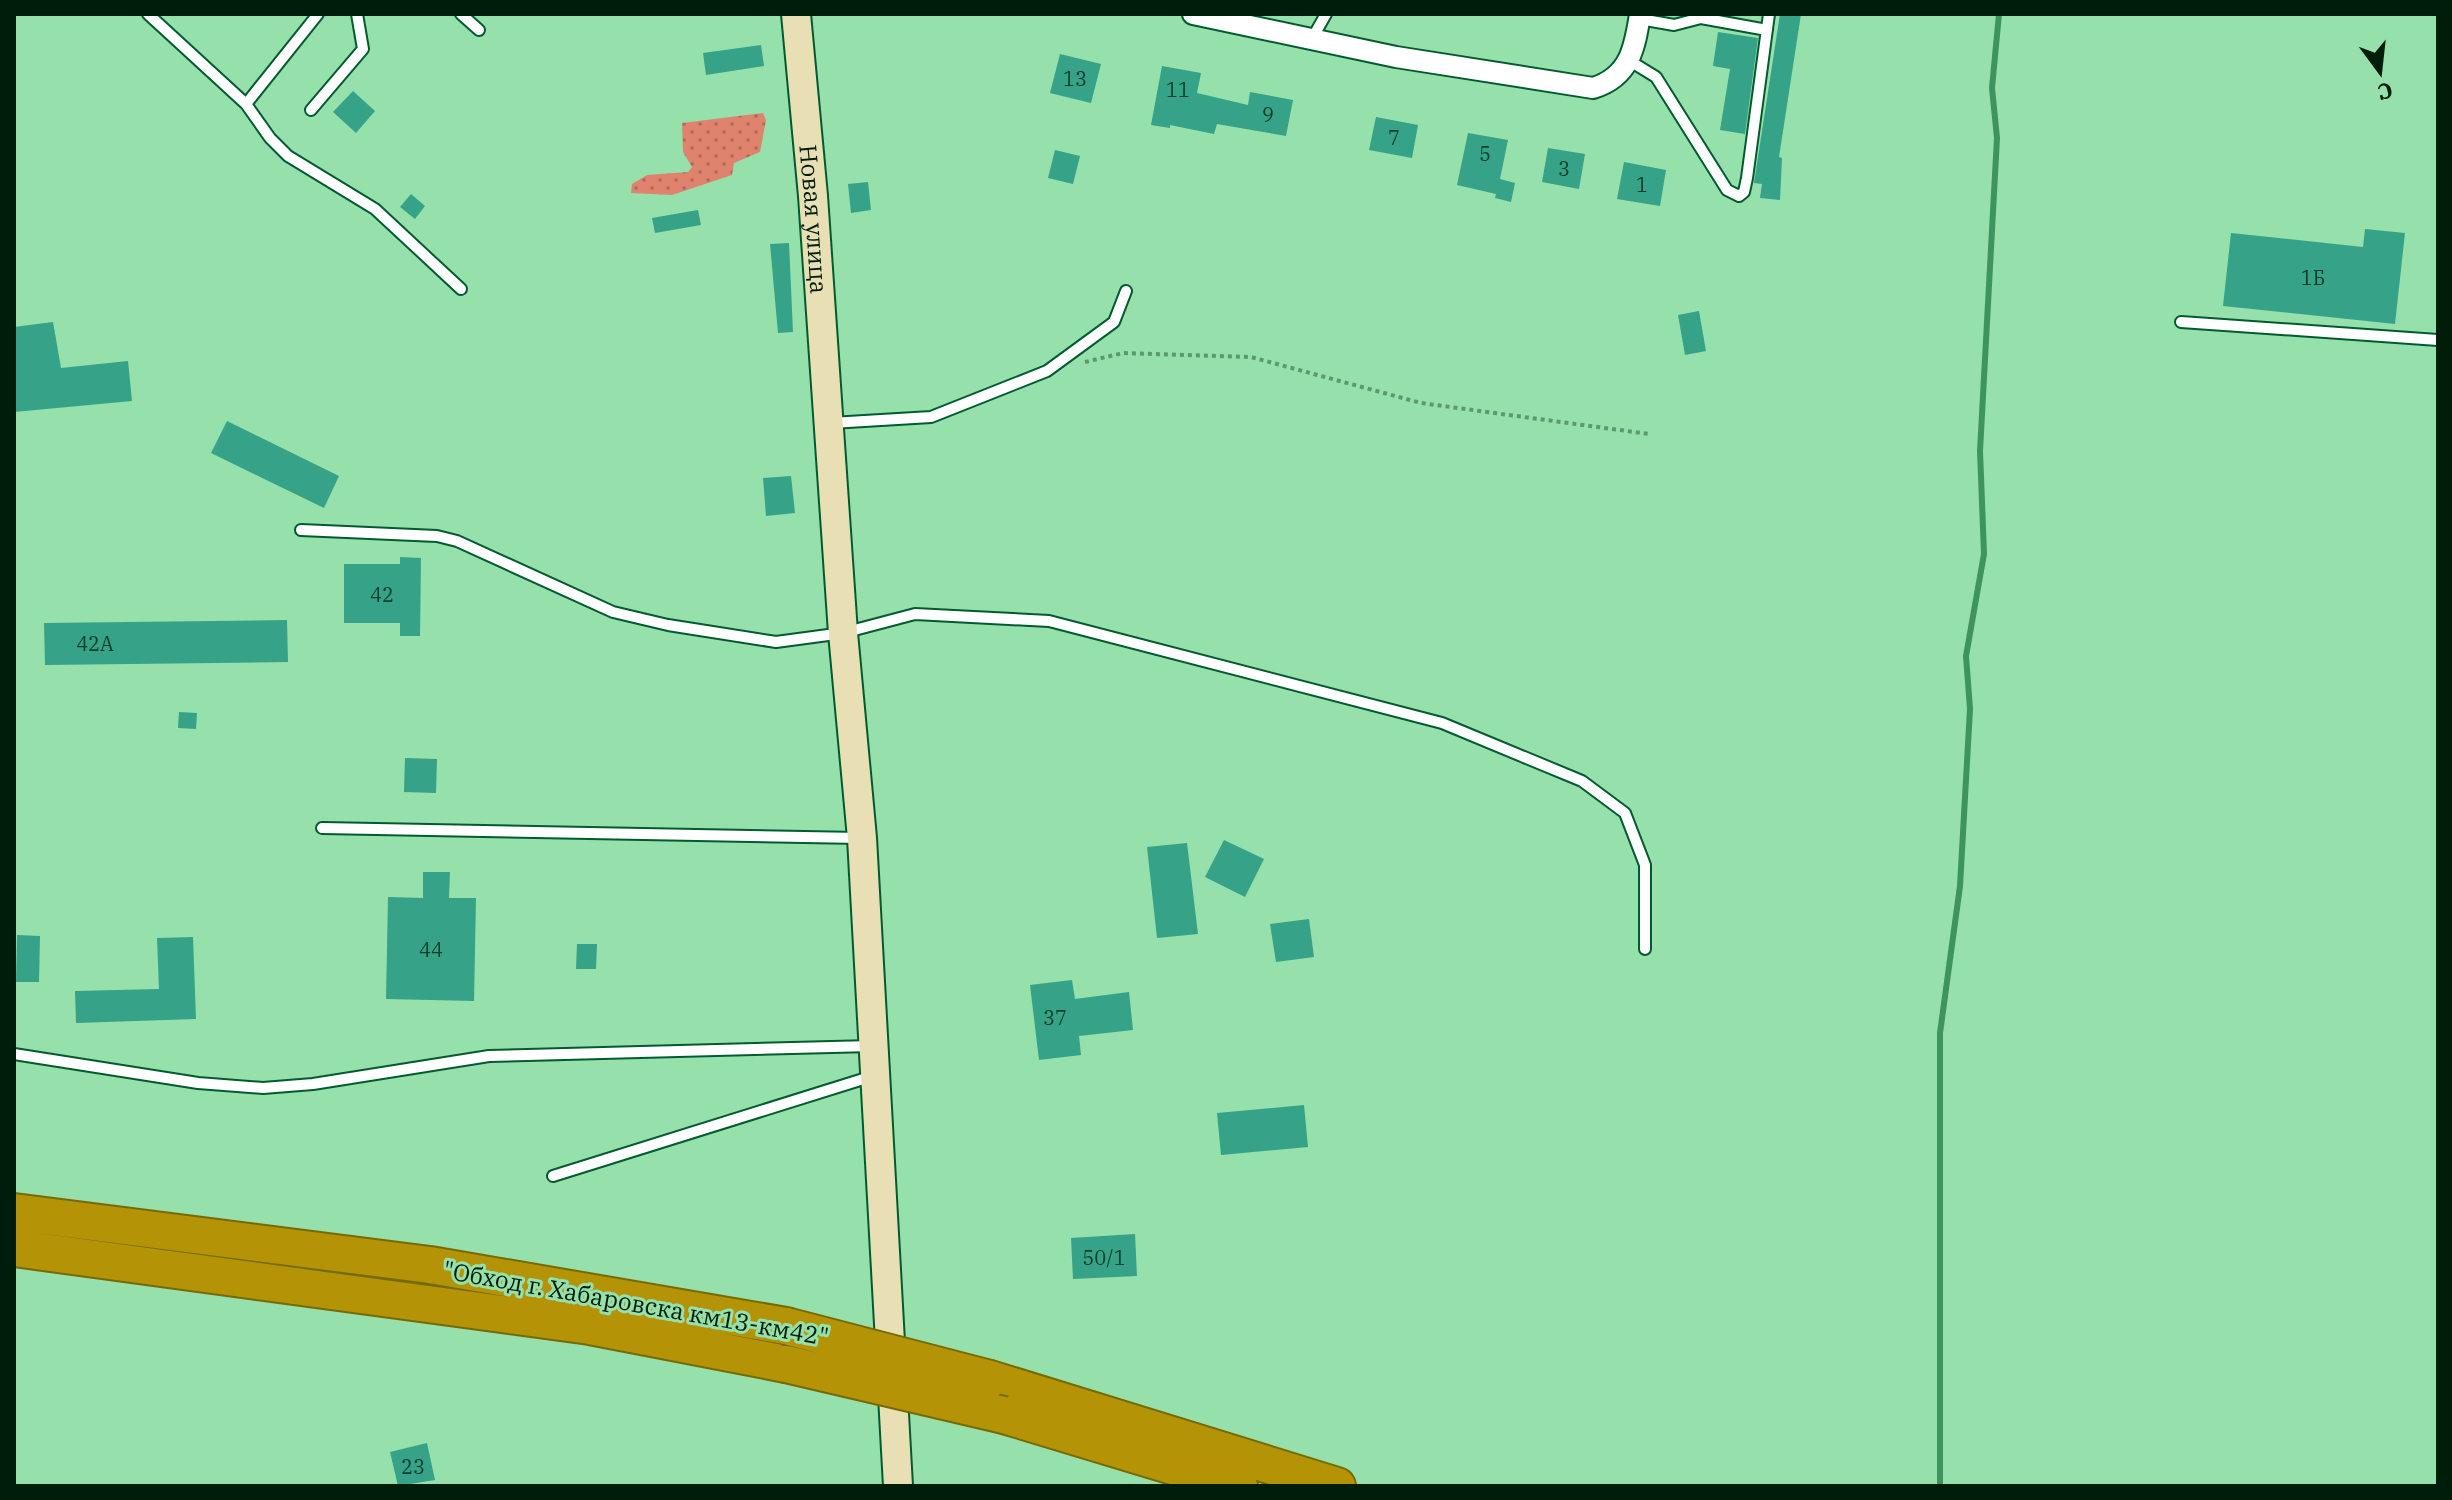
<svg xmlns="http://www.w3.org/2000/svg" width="2452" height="1500" font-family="'IBM Plex Serif',serif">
  <defs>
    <pattern id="green-dots" width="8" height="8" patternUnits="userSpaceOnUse" patternTransform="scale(2)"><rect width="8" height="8" fill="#df836f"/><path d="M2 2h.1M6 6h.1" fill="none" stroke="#b26b59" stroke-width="1.8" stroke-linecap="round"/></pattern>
  </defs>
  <rect width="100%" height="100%" fill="#95e0ab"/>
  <path fill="url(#green-dots)" d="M 763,113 L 766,120 L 760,152 L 734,163 L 732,175 L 672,195 L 631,193 L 632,184 L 647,175 L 688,172 L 692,167 L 683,152 L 682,123 Z"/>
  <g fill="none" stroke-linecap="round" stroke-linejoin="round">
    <path stroke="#3d945d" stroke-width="6" d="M 1940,1486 L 1940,1033 L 1960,886 L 1970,709 L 1966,656 L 1984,554 L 1980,451 L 1997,138 L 1992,88 L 1999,14"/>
  </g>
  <path fill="#36a287" d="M 1780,14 L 1801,14 L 1779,157 L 1782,158 L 1780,200 L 1760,198 L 1762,184 L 1754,183 Z
    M 1718,32 L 1758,38 L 1745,134 L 1720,130 L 1730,69 L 1713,66 Z
    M 761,45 L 764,66 L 706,75 L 703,53 Z
    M 1060,54 L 1101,64 L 1091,103 L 1050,93 Z
    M 1162,66 L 1201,73 L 1197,93 L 1248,105 L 1250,92 L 1293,100 L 1286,136 L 1217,124 L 1214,134 L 1170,125 L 1170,128 L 1151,125 Z
    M 353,91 L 375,111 L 356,133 L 333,112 Z
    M 1376,117 L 1418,125 L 1412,158 L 1369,150 Z
    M 1468,133 L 1508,140 L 1500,179 L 1515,183 L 1511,202 L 1495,198 L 1496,194 L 1457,185 Z
    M 1548,148 L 1585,154 L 1579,189 L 1542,182 Z
    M 1055,150 L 1080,156 L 1073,184 L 1048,178 Z
    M 1624,162 L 1666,170 L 1660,206 L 1617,199 Z
    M 868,182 L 871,210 L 851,213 L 848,184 Z
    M 411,194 L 425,206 L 415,219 L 400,207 Z
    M 698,210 L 701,225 L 655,233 L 652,218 Z
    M 2365,229 L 2405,233 L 2395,324 L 2223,306 L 2231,233 L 2363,247 Z
    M 789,243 L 793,332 L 778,333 L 770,244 Z
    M 1699,311 L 1706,351 L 1685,355 L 1678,315 Z
    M 53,322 L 61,368 L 128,361 L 132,401 L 14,412 L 14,327 Z
    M 227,421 L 339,476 L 324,508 L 211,453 Z
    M 791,476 L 795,513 L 766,516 L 763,478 Z
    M 400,557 L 421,558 L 420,636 L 400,636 L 400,623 L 344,623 L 344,564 L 400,564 Z
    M 287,620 L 288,662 L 45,665 L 44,623 Z
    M 179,712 L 197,713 L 196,729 L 178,728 Z
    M 405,758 L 437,759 L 436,793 L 404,792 Z
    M 1224,840 L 1264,859 L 1245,897 L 1205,877 Z
    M 1187,843 L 1198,934 L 1157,938 L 1147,847 Z
    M 423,872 L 450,872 L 449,898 L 476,898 L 474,1001 L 386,999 L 388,897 L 423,898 Z
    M 1309,919 L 1314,957 L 1276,962 L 1270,924 Z
    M 17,935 L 40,936 L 39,982 L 16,982 Z
    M 193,937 L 196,1019 L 76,1023 L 75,991 L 159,989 L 157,938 Z
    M 577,944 L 597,944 L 596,969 L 576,969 Z
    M 1072,980 L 1075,999 L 1129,992 L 1133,1030 L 1079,1036 L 1081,1055 L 1039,1060 L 1030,985 Z
    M 1304,1105 L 1308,1147 L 1221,1155 L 1217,1113 Z
    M 1135,1234 L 1137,1276 L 1073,1279 L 1071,1238 Z
    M 427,1443 L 435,1480 L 398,1486 L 390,1452 Z"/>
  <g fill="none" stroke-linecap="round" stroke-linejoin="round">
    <g stroke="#025b2e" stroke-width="14">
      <path id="lane" d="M 148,14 L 246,104
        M 318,14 L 246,104 L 270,138 L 288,156 L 375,209 L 461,289
        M 461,14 L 479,30
        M 1640,19 L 1674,25 L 1701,18 L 1767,30
        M 1313,37 L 1326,14
        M 1630,61 L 1656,77 L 1727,190 L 1739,196 L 1744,192 L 1747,178 L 1769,14
        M 311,110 L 363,49 L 357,14
        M 2181,322 L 2438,340
        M 831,423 L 931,417 L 1047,371 L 1114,322 L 1126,291
        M 301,530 L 437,536 L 457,541 L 613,612 L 668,625 L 776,642 L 843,633 L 915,614 L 1049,621 L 1442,723 L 1582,781 L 1625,813 L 1645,865 L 1645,949
        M 322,828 L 860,838
        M 14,1054 L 198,1083 L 263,1088 L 313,1084 L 489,1056 L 872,1046
        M 553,1176 L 873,1076"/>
    </g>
    <g stroke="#025b2e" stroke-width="24">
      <path id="street" d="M 1193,14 L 1396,57 L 1593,88 C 1630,77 1635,47 1640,14"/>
    </g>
    <g stroke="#025b2e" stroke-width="32">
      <g id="secondary">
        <path id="s1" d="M 796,14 L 813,196 L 843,633 L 862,838 L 898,1486"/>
      </g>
    </g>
    <g stroke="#756a07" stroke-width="40">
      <path id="highway" d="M 14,1212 L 430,1265 L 786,1326
        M 14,1248 L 590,1326 L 786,1364
        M 990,1379 L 1337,1486
        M 1004,1415 L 1239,1486"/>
    </g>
    <path stroke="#5e9870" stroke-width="4" stroke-dasharray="4 4" stroke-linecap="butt" d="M 1085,362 L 1123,353 L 1251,357 L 1421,403 L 1649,434"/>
    <use href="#lane" stroke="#fff" stroke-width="10"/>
    <use href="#street" stroke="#fff" stroke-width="20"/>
    <use href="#secondary" stroke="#e8dfb4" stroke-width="28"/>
    <use href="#highway" stroke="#b49306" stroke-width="36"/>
    <g stroke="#756a07" stroke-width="40" stroke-linecap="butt">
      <path id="highway-bridge" d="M 786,1326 L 990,1379
        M 786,1364 L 1004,1415"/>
    </g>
    <use href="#highway-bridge" stroke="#b49306" stroke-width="36"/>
  </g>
  <g text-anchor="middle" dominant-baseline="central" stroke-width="6" stroke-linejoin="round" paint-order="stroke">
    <g font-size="20" fill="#0e3e29">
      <text x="1075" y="78">13</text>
      <text x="1178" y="89">11</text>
      <text x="1268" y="114">9</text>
      <text x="1394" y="137">7</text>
      <text x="1485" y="153">5</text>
      <text x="1564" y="168">3</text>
      <text x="1642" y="184">1</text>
      <text x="2313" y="277">1Б</text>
      <text x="382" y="594">42</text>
      <text x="95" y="643">42А</text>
      <text x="431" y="949">44</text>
      <text x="1055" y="1017">37</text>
      <text x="1104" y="1257">50/1</text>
      <text x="413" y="1466">23</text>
    </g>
    <g font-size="24" fill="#001d0a" stroke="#95e0ab">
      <text stroke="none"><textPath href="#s1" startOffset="206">Новая улица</textPath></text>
      <text transform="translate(636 1303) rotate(10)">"Обход г. Хабаровска км13-км42"</text>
    </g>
  </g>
  <rect width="2452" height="1500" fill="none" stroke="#001d0a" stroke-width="32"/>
  <g transform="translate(2380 72) rotate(165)" stroke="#95e0ab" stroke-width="6" paint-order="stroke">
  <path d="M0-6L14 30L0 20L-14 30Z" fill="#001d0a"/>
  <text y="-12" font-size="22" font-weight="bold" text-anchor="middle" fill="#001d0a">С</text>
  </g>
</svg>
